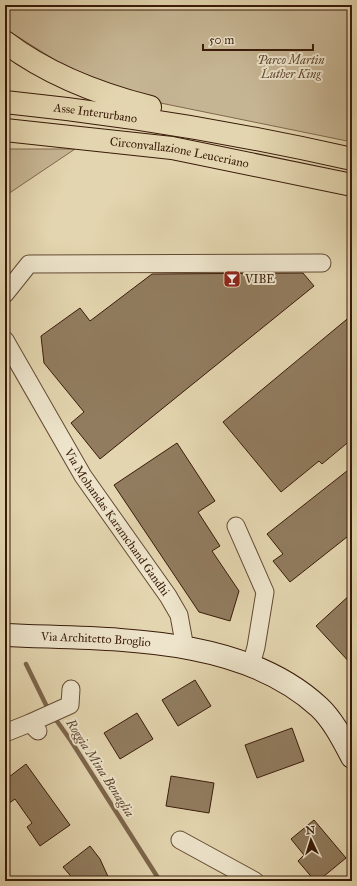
<svg xmlns="http://www.w3.org/2000/svg" width="357" height="886" font-family="'IM FELL Great Primer',serif">
  <rect width="100%" height="100%" fill="#e3d5af"/>
  <filter id="stains"><feTurbulence type="fractalNoise" baseFrequency=".005" numOctaves="4"/><feColorMatrix values="0 0 0 0 .2 0 0 0 0 .09 0 0 0 0 .02 0 0 0 .5 -.17"/></filter>
  <radialGradient id="worn" r=".72"><stop offset=".6" stop-color="#630" stop-opacity="0"/><stop offset="1" stop-color="#630" stop-opacity=".3"/></radialGradient>
  <path fill="#c6b593" stroke="#80684e" d="M 5,5 L 352,5 L 352,142 L 131,97 L 68,68 L 7,30 L 5,28 Z
    M 5,149 L 75,149 L 5,196 Z"/>
  <g fill="none" stroke-linecap="round" stroke-linejoin="round">
    <path stroke="#7c654b" stroke-width="4.5" d="M 26,664 L 49,711
      M 54,717 L 71,741 L 160,881"/>
  </g>
  <path fill="#917c5f" stroke="#391b09" d="M 303,273 L 314,286 L 100,459 L 71,423 L 84,412 L 44,363 L 41,336 L 80,308 L 90,321 L 152,274 Z
    M 352,315 L 352,439 L 322,464 L 319,461 L 281,492 L 223,422 Z
    M 177,443 L 215,501 L 198,512 L 220,546 L 212,551 L 239,591 L 230,621 L 199,612 L 114,485 Z
    M 352,467 L 352,533 L 290,582 L 273,561 L 283,554 L 267,534 Z
    M 352,593 L 352,665 L 316,626 Z
    M 195,680 L 211,706 L 178,726 L 162,700 Z
    M 137,713 L 153,739 L 120,759 L 104,733 Z
    M 292,728 L 304,761 L 257,778 L 245,745 Z
    M 26,764 L 70,825 L 40,846 L 27,827 L 32,823 L 15,799 L 5,806 L 5,780 Z
    M 171,776 L 214,783 L 209,813 L 166,806 Z
    M 314,820 L 346,858 L 318,881 L 315,881 L 298,861 L 304,855 L 291,839 Z
    M 90,846 L 100,859 L 110,881 L 75,881 L 63,867 Z"/>
  <g fill="none" stroke-linecap="round" stroke-linejoin="round">
    <g stroke="#644a32" stroke-width="19">
      <g id="street">
        <path d="M 5,294 L 29,264 L 322,263"/>
        <path id="s1" d="M 5,340 L 83,476 L 168,596 L 179,615 L 185,648"/>
        <path d="M 236,526 L 265,592 L 256,647 L 251,665"/>
        <path d="M 30,723 L 70,705 L 71,689"/>
        <path d="M 5,733 L 30,723 L 38,731"/>
        <path d="M 180,840 L 255,881"/>
      </g>
    </g>
    <g stroke="#391b09" stroke-width="24">
      <g id="secondary">
        <path id="s2" d="M 5,635 C 107,640 239,633 319,707 C 333,720 343,740 352,757"/>
      </g>
    </g>
    <g stroke="#391b09" stroke-width="24">
      <g id="highway">
        <path d="M 5,42 C 47,74 99,94 150,107"/>
        <path id="s3" d="M 5,102 C 123,114 237,133 352,159"/>
        <path id="s4" d="M 5,130 L 172,148 L 352,185"/>
      </g>
    </g>
    <use href="#street" stroke="#ede4cb" stroke-width="17"/>
    <use href="#secondary" stroke="#ede4cb" stroke-width="22"/>
    <use href="#highway" stroke="#e3d5af" stroke-width="22"/>
  </g>
  <defs>
    <g id="bar-square" transform="scale(0.9)"><rect x="-9" y="-9" width="18" height="18" rx="4" fill="#8f2418" stroke="#ede4cb"/><path d="M-6-5H6L.8 .8V4.5H3.5V6h-7V4.5H-.8V.8Z" fill="#fff"/></g>
  </defs>
  <g fill-rule="evenodd">
    <use href="#bar-square" x="232" y="279"/>
  </g>
  <g text-anchor="middle" dominant-baseline="central" stroke-width="4" stroke-linejoin="round" paint-order="stroke">
    <g font-size="12" font-style="italic" fill="#634932" stroke="#ede4cb">
      <text x="291" y="60">Parco Martin<tspan x="291" dy="14">Luther King</tspan></text>
    </g>
    <g font-size="12" fill="#391b09" stroke="#ede4cb">
      <text stroke="none"><textPath href="#s3" startOffset="91">Asse Interurbano</textPath></text>
      <text stroke="none"><textPath href="#s4" startOffset="176">Circonvallazione Leuceriano</textPath></text>
      <text stroke="none"><textPath href="#s1" startOffset="214">Via Mohandas Karamchand Gandhi</textPath></text>
      <text stroke="none"><textPath href="#s2" startOffset="91">Via Architetto Broglio</textPath></text>
    </g>
    <g font-size="12" fill="#391b09" stroke="#ede4cb" text-anchor="start">
      <text x="245" y="279">VIBE</text>
    </g>
    <g font-size="13" font-style="italic" fill="#604630" stroke="#ede4cb">
      <text transform="translate(100 768) rotate(57)">Roggia Mina Benaglia</text>
    </g>
  </g>
  <rect width="357" height="886" fill="none" stroke="#e3d5af" stroke-width="20"/>
  <rect x="6" y="6" width="345" height="874" fill="none" stroke="#391b09" stroke-width="2"/>
  <rect x="10" y="10" width="337" height="866" fill="none" stroke="#391b09"/>
  <g transform="translate(311 840) rotate(356)" stroke="#ede4cb" stroke-width="3" paint-order="stroke">
  <path d="M0-3L7 15L0 10L-7 15Z" fill="#391b09"/>
  <text y="-6" font-size="11" font-weight="bold" text-anchor="middle" fill="#391b09">N</text>
  </g>
  <path d="M203 44v6h110v-6" fill="none" stroke="#391b09" stroke-width="2"/>
  <text x="209" y="44" font-size="12" fill="#391b09" stroke="#ede4cb" stroke-width="3" paint-order="stroke">50 m</text>
  <rect width="100%" height="100%" filter="url(#stains)"/>
  <rect width="100%" height="100%" fill="url(#worn)"/>
</svg>
